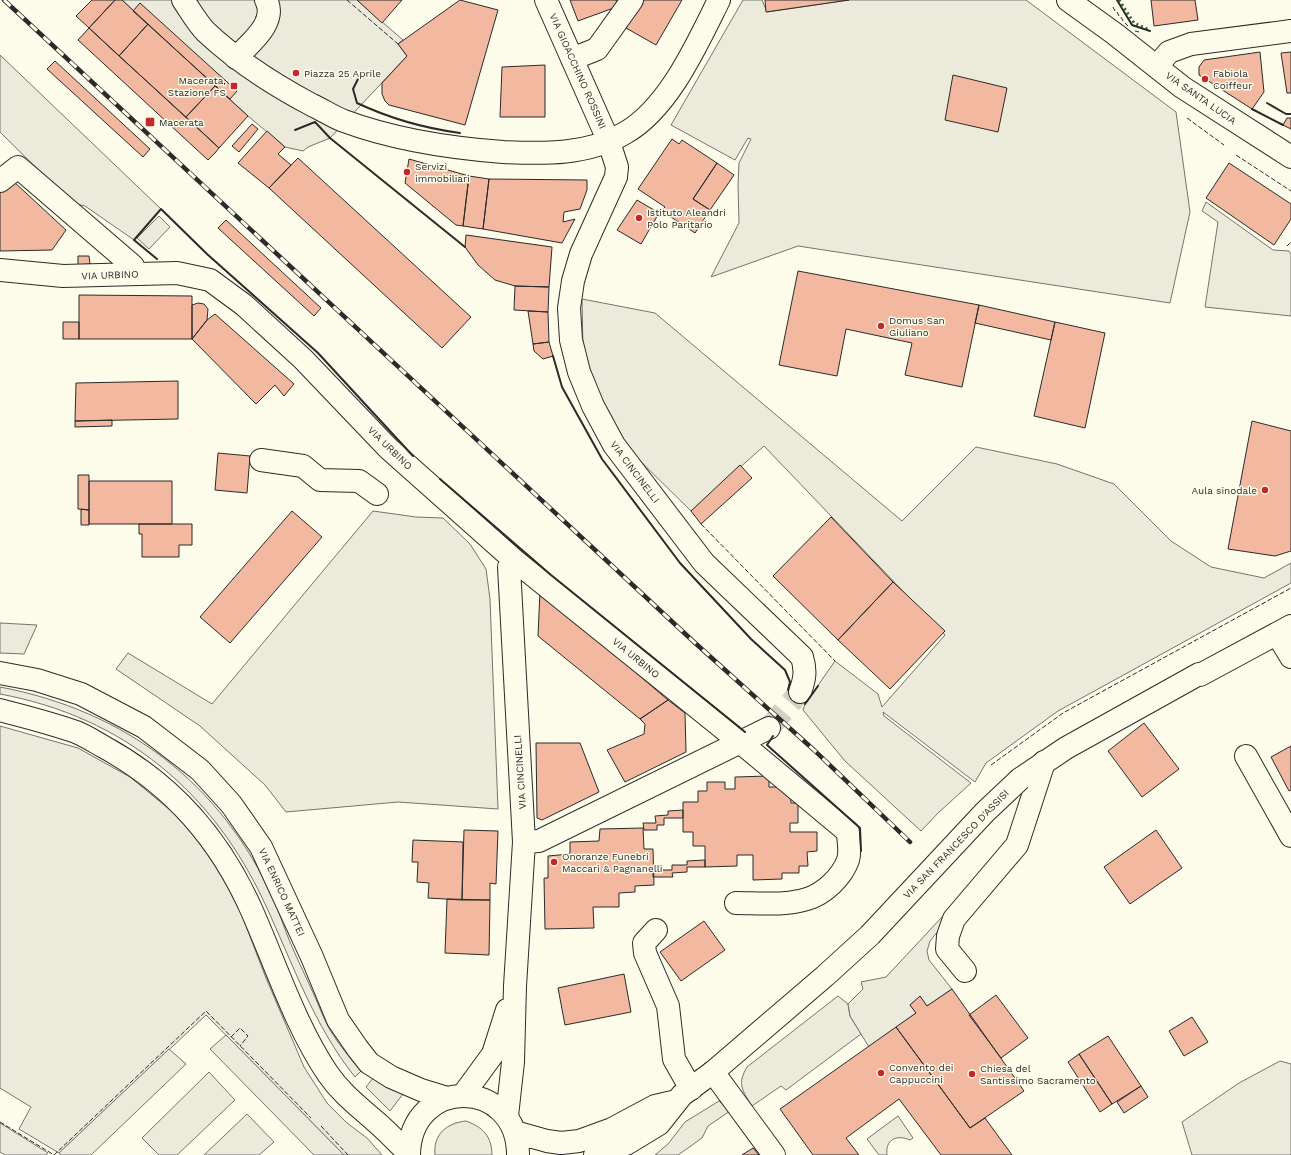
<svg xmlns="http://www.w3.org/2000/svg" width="1291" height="1155" font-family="'Work Sans',sans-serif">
  <rect width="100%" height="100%" fill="#fdfbea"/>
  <path fill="#ecebdb" stroke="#74746e" d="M 743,0 L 762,0 L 767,12 L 849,0 L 1026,0 L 1176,112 L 1190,212 L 1170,303 L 798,246 L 711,277 L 739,223 L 738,185 L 739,163 L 751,139 L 748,138 L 735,160 L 671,125 Z
    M 0,55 L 161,209 L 134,240 L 85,206 L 72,203 L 0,132 Z
    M 1206,202 L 1273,250 L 1289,251 L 1291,254 L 1291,316 L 1205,307 L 1218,222 L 1202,211 Z
    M 582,299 L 655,313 L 902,521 L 976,447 L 1057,464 L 1114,484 L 1171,541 L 1211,567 L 1264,578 L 1291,563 L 1291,583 L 1058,711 L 986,763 L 975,782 L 883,712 L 884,716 L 971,783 L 938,813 L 921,831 L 845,761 L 803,710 L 805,704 L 835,661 L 878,694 L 882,707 L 945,635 L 764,446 L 691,511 L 630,451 L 604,412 L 583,351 Z
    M 373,511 L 416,517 L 443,518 L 470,544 L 486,569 L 490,599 L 498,809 L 398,802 L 286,812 L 265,785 L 200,726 L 116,669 L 128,653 L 212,704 Z
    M 0,623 L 37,625 L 24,654 L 0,653 Z
    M 0,687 C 126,711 221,783 274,900 C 280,914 284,928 290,942 C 298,961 307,979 315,997 C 320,1008 324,1020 330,1030 C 339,1045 350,1058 361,1071 L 355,1077 C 314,1026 293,964 266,906 C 214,792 124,717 0,694 Z
    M 0,726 L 78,748 L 130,777 L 192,828 L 229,882 L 266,978 L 304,1067 L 327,1103 L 347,1123 L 367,1138 L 382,1155 L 344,1155 L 206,1015 L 59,1153 L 19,1129 L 31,1107 L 0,1088 Z
    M 838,996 L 848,1004 L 850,1016 L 861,1034 L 786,1090 L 781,1086 L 752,1106 C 742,1090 737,1084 747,1067 Z
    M 1280,1061 L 1291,1064 L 1291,1155 L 1192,1155 L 1182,1122 L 1239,1083 Z
    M 373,1078 L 403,1094 L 390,1111 L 366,1087 Z
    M 719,1101 L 730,1111 L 708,1126 L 702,1138 L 678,1155 L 655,1155 L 668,1144 L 685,1122 Z
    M 898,1116 L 913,1138 L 910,1140 C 896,1134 885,1140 887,1155 L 879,1155 L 867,1139 Z
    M 466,1121 C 483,1127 492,1137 492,1155 L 435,1155 C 433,1134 447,1123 466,1121 Z"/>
  <path fill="#eceadb" stroke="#74746e" d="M 122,0 L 357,0 L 403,40 L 398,44 L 407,56 L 330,138 L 308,147 L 303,151 L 285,147 L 248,116 Z
    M 159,216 L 170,227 L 149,249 L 137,238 Z
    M 942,917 L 947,920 L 930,941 L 927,951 L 929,960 L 952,989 L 927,1006 L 920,997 L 910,1005 L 916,1013 L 869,1047 L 850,1016 L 848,1004 L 863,989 L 861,982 L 886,977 Z
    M 226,1035 L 344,1155 L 314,1155 L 210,1049 Z
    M 169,1049 L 186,1064 L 91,1155 L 61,1155 L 59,1153 Z
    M 209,1072 L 235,1100 L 177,1155 L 159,1155 L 142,1138 Z
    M 247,1114 L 274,1142 L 259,1155 L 204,1155 Z
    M 0,1123 L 48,1153 L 46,1155 L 5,1155 L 0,1152 Z"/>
  <path fill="#f2b8a0" stroke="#2b2b2b" d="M 92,0 L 115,0 L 89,28 L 76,16 Z
    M 115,0 L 122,0 L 148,24 L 119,56 L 89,28 Z
    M 357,0 L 402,0 L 382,23 Z
    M 460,0 L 498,10 L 465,125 L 389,105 L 385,101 L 382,94 L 382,83 L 407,56 L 398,44 Z
    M 570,0 L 616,0 L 619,6 L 578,21 Z
    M 642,0 L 682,0 L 656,45 L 626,28 Z
    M 765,0 L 849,0 L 766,12 Z
    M 1151,0 L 1195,0 L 1198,20 L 1154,26 Z
    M 140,3 L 237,91 L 230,99 L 133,11 Z
    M 148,24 L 215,86 L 186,117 L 119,56 Z
    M 89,28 L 219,148 L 215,153 L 208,160 L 78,40 Z
    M 1260,52 L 1264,92 L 1252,109 L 1199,75 L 1199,67 L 1204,60 Z
    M 1291,52 L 1291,93 L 1287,93 L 1281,53 Z
    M 55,61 L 150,149 L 143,157 L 47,69 Z
    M 545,65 L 545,117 L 500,117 L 502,67 Z
    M 953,75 L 1007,88 L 998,132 L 945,120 Z
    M 215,86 L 248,116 L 219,148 L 186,117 Z
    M 1287,118 L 1291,118 L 1291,129 L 1283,125 Z
    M 252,124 L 258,129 L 239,152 L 232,146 Z
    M 267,131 L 285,147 L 278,154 L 291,165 L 269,188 L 238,163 Z
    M 672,139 L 679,144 L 682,140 L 717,163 L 693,199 L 710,210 L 695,233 L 662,211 L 665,207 L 638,189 Z
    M 298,158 L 471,317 L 442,348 L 269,188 Z
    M 409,159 L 469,176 L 463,226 L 456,225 L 405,183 Z
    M 717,163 L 734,175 L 710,210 L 693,199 Z
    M 1229,163 L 1291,204 L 1291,219 L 1274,245 L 1206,198 Z
    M 469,176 L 489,179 L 483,229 L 463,226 Z
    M 489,179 L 587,180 L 587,190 L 580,209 L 564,212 L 563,222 L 575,219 L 562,243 L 483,229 Z
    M 13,181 L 66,230 L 52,250 L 0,251 L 0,192 Z
    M 637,200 L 659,213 L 641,244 L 617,230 Z
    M 226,220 L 321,308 L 314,316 L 218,228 Z
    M 466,235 L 552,247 L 549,287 L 515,286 L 495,280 L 478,265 L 465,247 Z
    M 78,256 L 89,256 L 90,264 L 78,265 Z
    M 798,271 L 979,305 L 962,387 L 905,375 L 912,343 L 846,329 L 837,376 L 779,365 Z
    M 515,286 L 549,287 L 548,312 L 514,310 Z
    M 79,295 L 192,296 L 192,339 L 79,339 Z
    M 198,303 L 204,304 L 208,309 L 207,320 L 192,339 L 192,305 Z
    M 979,305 L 1055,322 L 1051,340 L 975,323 Z
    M 528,311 L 548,312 L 549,342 L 533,344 Z
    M 215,314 L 294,384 L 284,396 L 275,385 L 256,404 L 192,339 L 207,320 Z
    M 63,322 L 79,322 L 79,339 L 63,339 Z
    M 1055,322 L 1105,333 L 1085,428 L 1034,416 Z
    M 549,342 L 553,356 L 543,359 L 534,351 L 533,344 Z
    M 178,381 L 178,419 L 75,421 L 76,383 Z
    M 112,420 L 112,426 L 75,427 L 75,421 Z
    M 1252,421 L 1291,431 L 1291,551 L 1275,556 L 1228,549 Z
    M 218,453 L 250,456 L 247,493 L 215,490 Z
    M 740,465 L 752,478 L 701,524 L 691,511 Z
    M 78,475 L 89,475 L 89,510 L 78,509 Z
    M 89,481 L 172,481 L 172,524 L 89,524 Z
    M 81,509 L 89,510 L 89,525 L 81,525 Z
    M 292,511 L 322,537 L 230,643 L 200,617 Z
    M 831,517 L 893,582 L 838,640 L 773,576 Z
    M 139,524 L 192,524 L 192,545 L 179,545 L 179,557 L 142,557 L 142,534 L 139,534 Z
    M 893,582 L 945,631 L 890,689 L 838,640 Z
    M 540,591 L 668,700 L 640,719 L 538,636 Z
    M 668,700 L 685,713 L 686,752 L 625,782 L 607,750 L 644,734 L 645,724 L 640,719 Z
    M 1144,723 L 1179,769 L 1142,797 L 1108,751 Z
    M 536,743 L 580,743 L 599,792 L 542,820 L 537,818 Z
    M 1291,746 L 1291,790 L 1289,791 L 1271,757 Z
    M 769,776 L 769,787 L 790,787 L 791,803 L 798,803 L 798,823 L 790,823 L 790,832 L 817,832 L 817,851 L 807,852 L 808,866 L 799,866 L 799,873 L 782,873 L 782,879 L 753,880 L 753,855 L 737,855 L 737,866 L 705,867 L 705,846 L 693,846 L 693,832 L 683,832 L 683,802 L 698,802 L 698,791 L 707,791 L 707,782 L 725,782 L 725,789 L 735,789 L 735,777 Z
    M 683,810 L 683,818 L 664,818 L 664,825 L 657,825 L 657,830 L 644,830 L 643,823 L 656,823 L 655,816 L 668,815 L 668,811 Z
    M 643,828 L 644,849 L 653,849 L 654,885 L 635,886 L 635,892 L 619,893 L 619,907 L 593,907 L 594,928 L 545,929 L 544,878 L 548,878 L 548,856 L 570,854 L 570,842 L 599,841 L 600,829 Z
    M 464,830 L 498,831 L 496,884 L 490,883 L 490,900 L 462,900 Z
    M 1156,830 L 1182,868 L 1130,904 L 1104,867 Z
    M 413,840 L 463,842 L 462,900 L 428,898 L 429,883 L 417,882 L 418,862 L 412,862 Z
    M 705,860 L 705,867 L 687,867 L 687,872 L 672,873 L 673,877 L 653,877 L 653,870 L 672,870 L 672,865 L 687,865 L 687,861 Z
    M 447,899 L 490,900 L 489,955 L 445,953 Z
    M 704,921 L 725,950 L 681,981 L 660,952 Z
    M 624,974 L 631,1012 L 565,1025 L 558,988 Z
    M 952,989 L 1024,1091 L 970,1128 L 896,1027 L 916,1013 L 910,1005 L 920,996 L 927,1006 Z
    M 996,995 L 1028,1038 L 1001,1058 L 969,1015 Z
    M 1192,1017 L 1208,1042 L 1184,1056 L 1169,1031 Z
    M 896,1027 L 970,1128 L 985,1118 L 1012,1155 L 941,1155 L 899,1099 L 846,1138 L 859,1155 L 813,1155 L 780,1109 Z
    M 1108,1036 L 1141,1086 L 1112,1104 L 1079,1054 Z
    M 1079,1054 L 1112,1104 L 1100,1112 L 1068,1062 Z
    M 1141,1086 L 1148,1097 L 1124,1113 L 1117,1102 Z
    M 753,1148 L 759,1155 L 742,1155 Z"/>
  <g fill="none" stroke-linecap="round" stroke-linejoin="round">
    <path stroke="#d3d1c4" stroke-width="22" stroke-dasharray="22 11" stroke-linecap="butt" d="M 769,728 L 800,692"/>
    <g stroke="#2b2b2b" stroke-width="24">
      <path id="minor" d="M 546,0 L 609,142 L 617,167 L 616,177 L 581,254 L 573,281 L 569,308 L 571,340 L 579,372 L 593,406 L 614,445 L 704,563 L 802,657 C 806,670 805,679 800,692
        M 1068,0 L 1115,34 L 1182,87 L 1291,157
        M 236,58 C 250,43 278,22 266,0
        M 572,59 L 597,49 L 632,0
        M 1157,66 L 1169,52 L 1191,44 L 1291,31
        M 0,181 L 18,167 L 133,266 L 133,274
        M 0,270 L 63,276 L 177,273 L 210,280 L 244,305 L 303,359 L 388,448 L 514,560 L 740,742 L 848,832 C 848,841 851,851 848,860 C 842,877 824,894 807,899 C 785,906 758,903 736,903
        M 261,460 L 303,466 L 320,480 L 359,481 L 377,494
        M 1277,634 L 1291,657
        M 1246,756 L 1291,836
        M 524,842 L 539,841 L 769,728
        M 656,930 L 644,943 L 645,953 L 668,1006 L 674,1059 L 691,1089
        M 965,971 L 947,949 L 948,936 L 954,919 L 1017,845 L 1044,762
        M 713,1072 L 774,1155
        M 463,1095 L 493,1054 L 507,1010
        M 507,1116 L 513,1062 L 515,986 L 524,842 L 509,567 L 514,560"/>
    </g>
    <g stroke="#2b2b2b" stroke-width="24">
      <path id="major" d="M 183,0 C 190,10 197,23 206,32 C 238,62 274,85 312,105 C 323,110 333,117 344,121 C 395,140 449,148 503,152 C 544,154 588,155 625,133 C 669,108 697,44 719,0
        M 0,673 L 37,680 L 81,694 L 144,727 L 200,770 L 231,804 L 261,847 L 312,957 L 338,1020 L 358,1049 L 369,1063 L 391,1077 L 421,1090 L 447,1098
        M 0,710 C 26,717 51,723 76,732 C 86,736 95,742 104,747 C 173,785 220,839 252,911 C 275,963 296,1027 328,1074 C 341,1093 358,1106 375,1121 C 387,1131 398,1143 409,1154
        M 1020,779 L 1066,748 L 1199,674 L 1200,675 L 1291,626
        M 515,1132 L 547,1141 L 561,1143 L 579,1141 L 612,1129 L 655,1106 L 677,1101
        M 409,1155 C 410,1076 518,1077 518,1155
        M 595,1155 L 626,1144 L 659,1124 L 682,1095 L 713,1072 L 825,976 L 870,935"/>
    </g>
    <use href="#minor" stroke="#fdfbea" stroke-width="22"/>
    <use href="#major" stroke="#fdfbea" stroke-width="22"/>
    <g stroke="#2b2b2b" stroke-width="4.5">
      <path id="rail" d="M 4,0 L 694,642 L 814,750 L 910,842"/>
    </g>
    <use href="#rail" stroke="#fdfbea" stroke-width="3" stroke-dasharray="9" stroke-linecap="butt"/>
    <g stroke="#2b2b2b" stroke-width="24" stroke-linecap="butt">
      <path id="major-bridge" d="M 870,935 L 985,812 L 1020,779"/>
    </g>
    <use href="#major-bridge" stroke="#fdfbea" stroke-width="22"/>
    <path stroke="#34623c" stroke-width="3" stroke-dasharray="2 3" stroke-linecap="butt" d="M 1119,0 L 1134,23 L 1150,30"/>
    <path stroke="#2b2b2b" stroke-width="1" stroke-dasharray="5 2" stroke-linecap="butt" d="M 347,0 L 398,44
      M 1113,7 L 1115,11
      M 1117,12 L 1119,16
      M 1121,17 L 1123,21
      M 1125,23 L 1128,26
      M 1135,31 L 1139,32
      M 1187,118 L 1224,145
      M 1236,155 L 1291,191
      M 1287,246 L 1291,242
      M 701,524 L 835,661
      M 991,765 L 1063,713 L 1291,588
      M 231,1037 L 240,1028 L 248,1036 L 240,1046
      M 0,1122 L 54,1155 L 206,1011 L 311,1118
      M 321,1126 L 348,1155"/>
    <path stroke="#2b2b2b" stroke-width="2" d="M 1117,0 L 1132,25 L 1150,31
      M 358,79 L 353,89 L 357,103 C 391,119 423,128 460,133
      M 1267,103 L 1286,114 L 1291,114
      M 1252,109 L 1283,125
      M 295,130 L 315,122 L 330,138 L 465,247
      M 157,259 L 134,240 L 161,209 L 207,254 L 318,353 L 413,456
      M 553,356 L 562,387 L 602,459 L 680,563 L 751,639 L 785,670 L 790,682 L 788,690
      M 440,479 L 551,575 L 745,732
      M 805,704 L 818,686
      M 773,736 L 767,745 L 860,828 L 861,851"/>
  </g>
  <g fill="#c62828" stroke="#fdfbea" stroke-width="1.5">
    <circle cx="296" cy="73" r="4"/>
    <circle cx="1205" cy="79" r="4"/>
    <rect x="230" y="82" width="8" height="8" rx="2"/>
    <rect x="145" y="117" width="10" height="10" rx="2"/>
    <circle cx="407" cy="172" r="4"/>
    <circle cx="639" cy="218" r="4"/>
    <circle cx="881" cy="326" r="4"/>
    <circle cx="1265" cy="490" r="4"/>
    <circle cx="554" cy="862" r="4"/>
    <circle cx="881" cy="1073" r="4"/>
    <circle cx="972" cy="1074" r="4"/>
  </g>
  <g text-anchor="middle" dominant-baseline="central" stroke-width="3" stroke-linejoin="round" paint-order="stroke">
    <g font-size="10" fill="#2b2b2b" stroke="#fdfbea">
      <text transform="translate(578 71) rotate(66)">VIA GIOACCHINO ROSSINI</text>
      <text transform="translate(1201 98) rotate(35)">VIA SANTA LUCIA</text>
      <text transform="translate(110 275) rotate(-2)">VIA URBINO</text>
      <text transform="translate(390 448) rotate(44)">VIA URBINO</text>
      <text transform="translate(635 472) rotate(53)">VIA CINCINELLI</text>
      <text transform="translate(636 658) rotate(39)">VIA URBINO</text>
      <text transform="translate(520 772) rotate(-94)">VIA CINCINELLI</text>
      <text transform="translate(956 844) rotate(-46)">VIA SAN FRANCESCO D'ASSISI</text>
      <text transform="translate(282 892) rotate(65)">VIA ENRICO MATTEI</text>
    </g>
    <g font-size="10" fill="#2b2b2b" stroke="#fdfbea" text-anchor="start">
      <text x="304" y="73">Piazza 25 Aprile</text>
      <text x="1213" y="73">Fabiola<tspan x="1213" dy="12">Coiffeur</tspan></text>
      <text x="226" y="80" text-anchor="end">Macerata,<tspan x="226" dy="12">Stazione FS</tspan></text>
      <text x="159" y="122">Macerata</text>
      <text x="415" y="166">Servizi<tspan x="415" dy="12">immobiliari</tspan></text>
      <text x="647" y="212">Istituto Aleandri<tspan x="647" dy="12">Polo Paritario</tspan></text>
      <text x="889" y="320">Domus San<tspan x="889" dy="12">Giuliano</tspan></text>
      <text x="1257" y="490" text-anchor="end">Aula sinodale</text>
      <text x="562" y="856">Onoranze Funebri<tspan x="562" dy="12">Maccari &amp; Pagnanelli</tspan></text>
      <text x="889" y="1067">Convento dei<tspan x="889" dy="12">Cappuccini</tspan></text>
      <text x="980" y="1068">Chiesa del<tspan x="980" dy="12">Santissimo Sacramento</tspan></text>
    </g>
  </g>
</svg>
